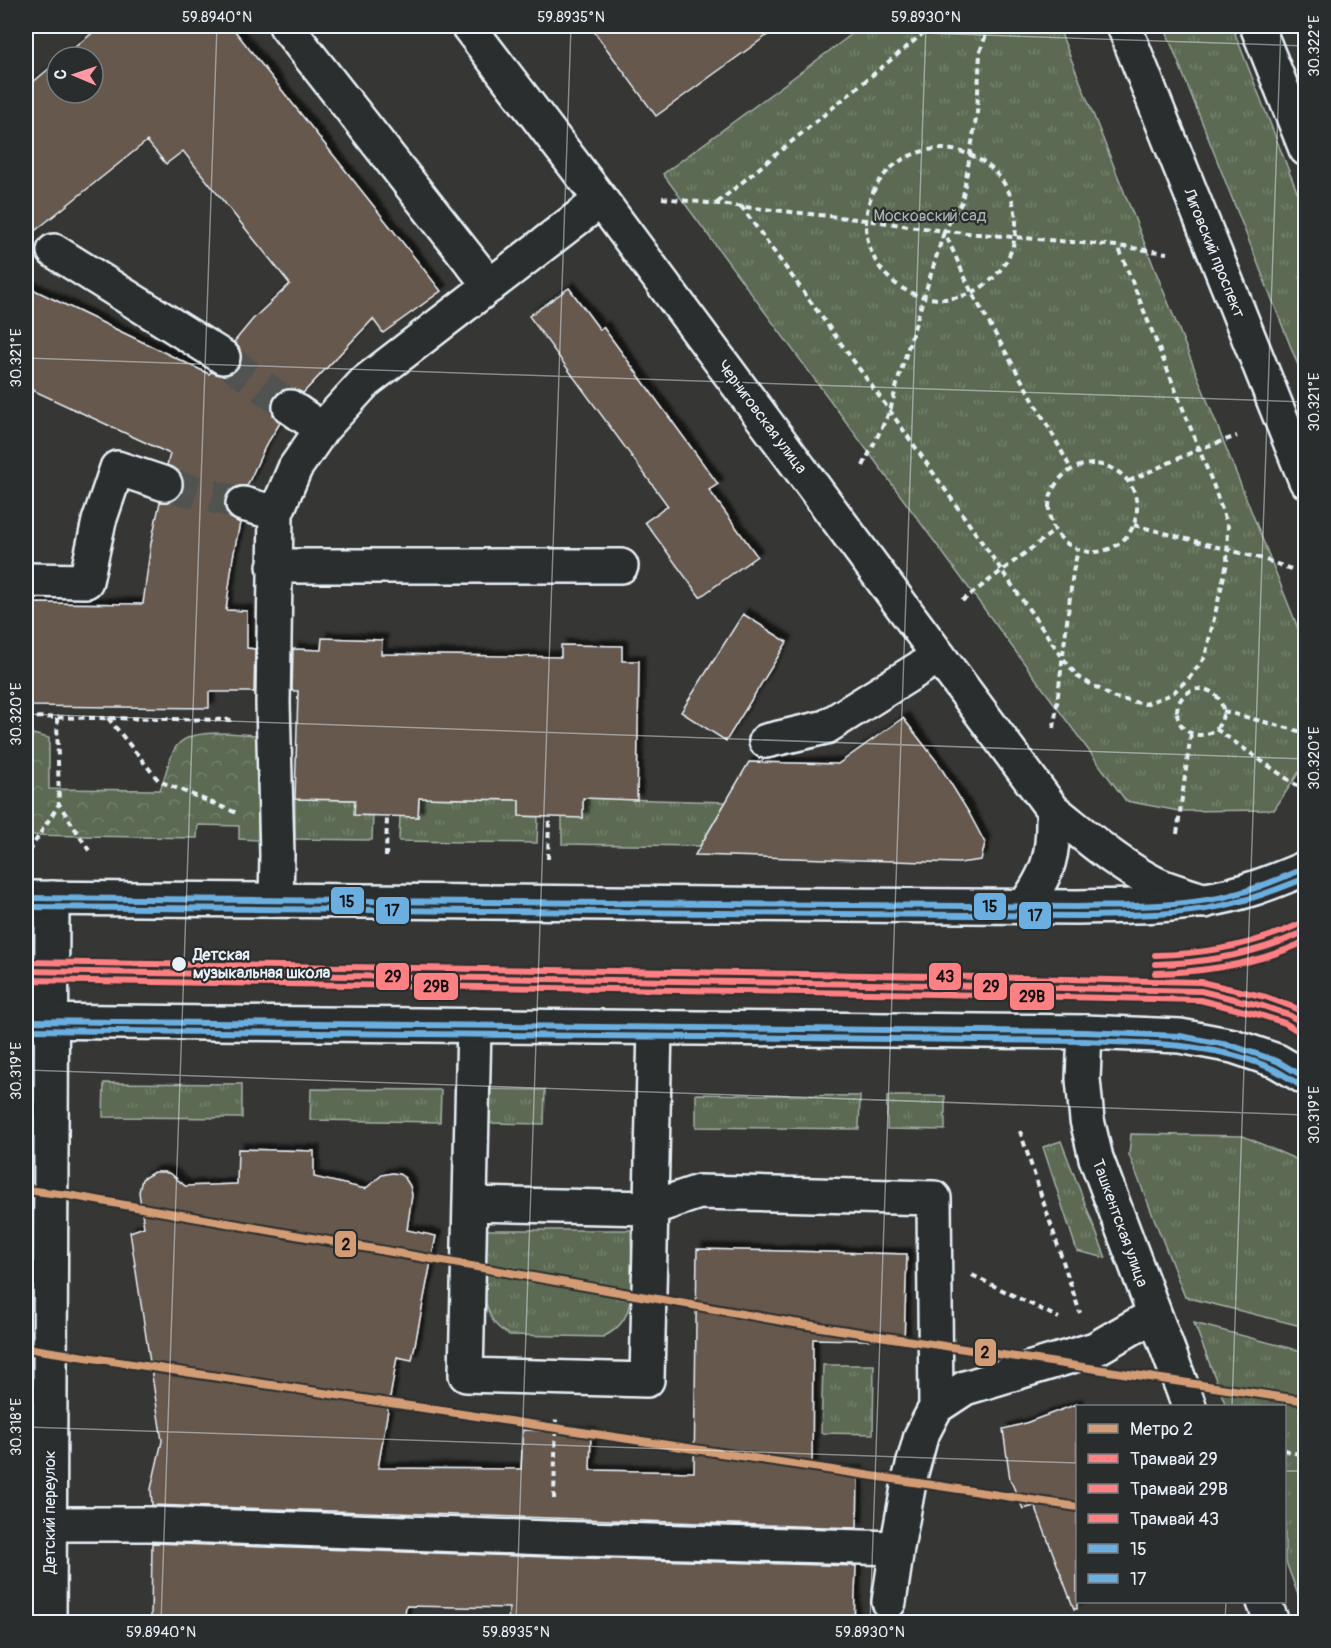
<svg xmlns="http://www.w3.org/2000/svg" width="1331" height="1648" font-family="Pangolin,sans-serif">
  <defs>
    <pattern id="grass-tufts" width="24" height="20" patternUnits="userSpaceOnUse" patternTransform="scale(1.5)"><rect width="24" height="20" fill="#5c6b53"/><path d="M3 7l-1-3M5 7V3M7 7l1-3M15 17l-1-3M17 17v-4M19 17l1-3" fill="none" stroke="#73816c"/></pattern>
    <pattern id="forest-crowns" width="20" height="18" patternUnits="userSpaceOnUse" patternTransform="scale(1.5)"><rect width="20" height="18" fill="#5c6b53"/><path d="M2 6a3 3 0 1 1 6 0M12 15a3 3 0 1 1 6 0" fill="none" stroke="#73816c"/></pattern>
    <filter id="shadow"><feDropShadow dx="5.5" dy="-5.5" stdDeviation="1.5" flood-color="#0009"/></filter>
  </defs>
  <rect width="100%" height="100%" fill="#363634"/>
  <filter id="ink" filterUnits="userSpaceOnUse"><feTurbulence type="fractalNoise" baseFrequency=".0167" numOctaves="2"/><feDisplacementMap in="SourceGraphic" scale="12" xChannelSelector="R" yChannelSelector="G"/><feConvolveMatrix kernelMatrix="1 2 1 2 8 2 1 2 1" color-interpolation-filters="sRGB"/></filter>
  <g filter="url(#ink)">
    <path fill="url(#grass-tufts)" stroke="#a2aea6" stroke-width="1.5" d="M 863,26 L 1058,26 L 1305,646 L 1305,763 L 1274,810 L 1179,811 L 1126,801 L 663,174 Z
      M 1164,26 L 1232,26 L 1305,212 L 1305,383 Z
      M 419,798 L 519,800 L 519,816 L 538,817 L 537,843 L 399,841 L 400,816 L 418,817 Z
      M 583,798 L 726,802 L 700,846 L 562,844 L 562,817 L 583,817 Z
      M 295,799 L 355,800 L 355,815 L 373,816 L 372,840 L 295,839 Z
      M 104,1083 L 242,1084 L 242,1118 L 103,1117 Z
      M 311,1089 L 441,1090 L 440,1122 L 310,1120 Z
      M 487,1089 L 545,1090 L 544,1124 L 486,1123 Z
      M 696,1094 L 860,1096 L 859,1129 L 696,1127 Z
      M 887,1096 L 945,1096 L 945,1130 L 887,1129 Z
      M 1131,1134 L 1243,1136 L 1305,1163 L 1305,1327 L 1185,1297 L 1129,1155 Z
      M 1061,1141 L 1106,1258 L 1077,1251 L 1043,1147 Z
      M 485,1230 L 631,1230 C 631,1253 636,1300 624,1319 C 619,1327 611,1333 603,1337 L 509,1335 C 506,1332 501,1330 498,1327 C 477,1306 484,1257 485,1230 Z
      M 1194,1323 L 1305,1352 L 1305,1614 L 1285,1559 L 1284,1406 L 1226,1406 Z
      M 823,1365 L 874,1365 L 873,1434 L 821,1433 Z"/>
    <path fill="url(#forest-crowns)" stroke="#a2aea6" stroke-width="1.5" d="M 26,727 L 33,734 L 49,738 L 49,789 L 160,790 C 165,777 168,762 174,750 C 186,726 234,734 257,735 L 258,840 L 239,839 L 239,826 L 198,825 L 197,838 L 26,835 Z"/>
    <path fill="#66584d" stroke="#e8f1f8" stroke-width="1.5" filter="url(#shadow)" d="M 101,26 L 231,26 L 441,291 L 383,333 L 373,319 L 303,393 L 291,388 L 281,390 L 274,397 L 271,405 L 273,415 L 280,423 L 265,447 L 247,486 L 239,486 L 230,490 L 225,500 L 225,508 L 229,517 L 240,523 L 233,557 L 226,610 L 247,611 L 247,648 L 255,649 L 254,692 L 209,692 L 209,708 L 26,706 L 26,603 L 143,604 L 151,543 L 160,502 L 168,502 L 177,498 L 183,490 L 183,481 L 179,471 L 167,465 L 170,454 L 26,387 L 26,286 L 209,374 L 211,372 L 223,376 L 232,373 L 239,366 L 242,357 L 240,349 L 234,342 L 253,319 L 290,284 L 183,151 L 166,164 L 147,141 L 26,238 L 26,88 L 57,62 L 57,93 L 93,93 L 93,57 L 63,57 Z
      M 590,26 L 780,26 L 656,116 Z
      M 569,288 L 600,330 L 603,327 L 718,484 L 709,490 L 757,556 L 700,597 L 645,522 L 668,506 L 529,316 Z
      M 743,614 L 787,642 L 726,741 L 681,712 Z
      M 322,638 L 382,640 L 381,654 L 561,657 L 561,645 L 622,646 L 622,661 L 639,661 L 637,800 L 583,798 L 583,818 L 519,816 L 519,800 L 419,798 L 418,817 L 354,815 L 355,800 L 295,799 L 298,691 L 292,691 L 293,649 L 321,650 Z
      M 903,718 L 938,763 L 969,813 L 985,843 L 981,860 L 959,863 L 695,855 L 749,762 L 838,764 Z
      M 238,1149 L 314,1151 L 314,1177 L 365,1189 L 382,1175 L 392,1173 L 399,1174 L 405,1178 L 410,1186 L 412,1195 L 407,1230 L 436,1236 L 412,1360 L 397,1357 L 378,1468 L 521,1469 L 523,1430 L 591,1433 L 590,1470 L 694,1472 L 697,1249 L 907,1254 L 904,1341 L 813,1339 L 812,1471 L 858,1472 L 857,1528 L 152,1505 L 151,1489 L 162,1441 L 130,1232 L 144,1227 L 139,1192 L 142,1179 L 154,1172 L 164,1172 L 171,1174 L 185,1186 L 237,1184 Z
      M 1077,1404 L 1077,1609 L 1074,1609 L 1035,1506 L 1023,1509 L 1010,1479 L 1003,1429 L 1023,1424 Z
      M 152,1543 L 547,1557 L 856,1566 L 854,1623 L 508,1623 L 509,1608 L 406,1606 L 404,1623 L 151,1623 Z"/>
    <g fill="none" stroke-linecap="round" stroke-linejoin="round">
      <path stroke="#515251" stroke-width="33" stroke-dasharray="33 16" stroke-linecap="butt" d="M 223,357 L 290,407
        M 165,484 L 243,504"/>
      <g stroke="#e8f1f8" stroke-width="38">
        <path id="minor" d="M 286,26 L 490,286
          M 468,26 L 601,200 L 1053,810 C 1086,836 1118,865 1156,884 C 1171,891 1189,895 1205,901
          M 54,251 L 223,357
          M 290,407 L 322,429
          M 243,504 L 276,513
          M 274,566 L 621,566
          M 26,580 L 86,581 L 99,521 L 117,468 L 165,484
          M 766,741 L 826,727 L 939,656
          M 276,900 L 277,855 L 273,703 L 276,513 L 295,468 L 322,429 L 365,382 L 601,200
          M 1024,907 C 1050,871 1054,854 1053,810
          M 474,1025 L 466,1375 L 647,1380 L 655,1027
          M 1085,1032 L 1083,1079 L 1087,1120 L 1096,1158 L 1189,1406
          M 470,1204 L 651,1208 L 699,1192 L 934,1198 L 936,1407 L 965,1388 L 1095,1349 L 1154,1315
          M 50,1524 L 152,1524 L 548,1538 L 897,1548
          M 889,1602 L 897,1548 L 910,1477 L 921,1436 L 936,1407
          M 1264,1602 L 1272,1622
          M 49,1622 L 52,898"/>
      </g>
      <g stroke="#e8f1f8" stroke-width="38">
        <path id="major" d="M 1124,26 L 1306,481
          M 1257,26 L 1306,149
          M 26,898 L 1077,907 C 1119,906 1163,907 1205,900 C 1240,895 1273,882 1306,868
          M 26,1021 L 1085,1032 L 1180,1036 L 1233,1046 L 1277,1061 L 1306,1078"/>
      </g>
      <path stroke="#e8f1f8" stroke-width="4" stroke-dasharray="6 4.5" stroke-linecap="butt" d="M 989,26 L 980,52 L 977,113 L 962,202 L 944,231 L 972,293 L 1054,437 L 1071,469
        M866 224a75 75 0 1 1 150 0a75 75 0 1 1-150 0Z
        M 662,198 L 866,220 L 944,231 L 1118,246 L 1167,253
        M 717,203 L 932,26
        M 741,206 L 890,411 L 1063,658 L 1078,677 L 1115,698 L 1145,704 L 1172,694 L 1190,677 L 1205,657 L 1227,563 L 1228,527 L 1213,484 L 1118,246
        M1049 508a44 44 0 1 1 88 0a44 44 0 1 1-88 0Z
        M 863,466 L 890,411 L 899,377 L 944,232
        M 1129,481 L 1199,449 L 1237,436
        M 1134,525 L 1263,559 L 1291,569
        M 962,601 L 1054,531
        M1177 712a23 23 0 1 1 46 0a23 23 0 1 1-46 0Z
        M 1223,711 L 1306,733
        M 26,717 L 235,720
        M 57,718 L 59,804
        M 108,718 L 159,781 L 237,813
        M 1054,728 L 1073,572 L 1078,550
        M 1216,729 L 1306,792
        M 1177,834 L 1191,733
        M 29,851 L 59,804 L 90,852
        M 386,857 L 387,816
        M 548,859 L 549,817
        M 1020,1131 L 1080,1313
        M 972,1275 L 1059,1318
        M 1284,1450 L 1306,1456
        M 554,1499 L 556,1416"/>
      <use href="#minor" stroke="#2a2d2e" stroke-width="33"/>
      <use href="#major" stroke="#2a2d2e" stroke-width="33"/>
      <g stroke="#2a2d2e" stroke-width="10">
        <path id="bus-1" d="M 26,898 L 1077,907 C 1124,906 1172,907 1219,898 C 1249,892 1277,880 1306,868
          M 26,1021 L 1085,1032 L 1180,1036 L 1233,1046 L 1277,1061 L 1306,1078"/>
      </g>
      <g stroke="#2a2d2e" stroke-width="10">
        <path id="bus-2" d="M 26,907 L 1077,916 C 1125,915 1174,916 1221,906 C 1250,900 1278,889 1306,878
          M 26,1030 L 1085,1041 C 1148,1044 1214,1042 1273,1069 C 1283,1074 1292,1080 1301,1086"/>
      </g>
      <use href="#bus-1" stroke="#6bafe0" stroke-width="6"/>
      <use href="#bus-2" stroke="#6bafe0" stroke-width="6"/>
      <g stroke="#2a2d2e" stroke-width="10">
        <path id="tram-1" d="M 1155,964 C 1208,963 1257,954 1306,931
          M 26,971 L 936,985 L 1201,991 L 1263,1006 L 1289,1015 L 1306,1025"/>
      </g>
      <g stroke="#2a2d2e" stroke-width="10">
        <path id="tram-2" d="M 1155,973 C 1208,972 1258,964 1306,941
          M 26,980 L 936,994 L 1200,1000 L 1260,1015 L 1285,1023 L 1301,1033"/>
      </g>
      <g stroke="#2a2d2e" stroke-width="10">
        <path id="tram-3" d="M 1155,955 C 1207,954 1255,945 1302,923
          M 26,962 L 936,976 L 1201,982 L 1266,997 L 1293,1007 L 1306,1014"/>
      </g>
      <use href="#tram-1" stroke="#ff8082" stroke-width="6"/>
      <use href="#tram-2" stroke="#ff8082" stroke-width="6"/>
      <use href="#tram-3" stroke="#ff8082" stroke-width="6"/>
      <g stroke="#2a2d2e" stroke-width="12">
        <path id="metro-1" d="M 26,1190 L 68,1195 L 794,1323 L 1306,1401
          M 26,1348 L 1078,1507"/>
      </g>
      <use href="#metro-1" stroke="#d39c74" stroke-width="8"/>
    </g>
  </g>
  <path fill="none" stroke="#e8f1f8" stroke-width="1.5" stroke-opacity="0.45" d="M 718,26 L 1306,46M 26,358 L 1306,402M 26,714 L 1306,759M 26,1070 L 1306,1115M 1232,1406 L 1281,26M 26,1427 L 1078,1463M 1284,1471 L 1306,1471M 161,1622 L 217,26M 516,1622 L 571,26M 870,1622 L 926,26M 1225,1622 L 1226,1602"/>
  <circle fill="#e8f1f8" stroke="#2a2d2e" stroke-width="2" cx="179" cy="964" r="8"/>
  <g text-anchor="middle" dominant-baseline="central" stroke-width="4.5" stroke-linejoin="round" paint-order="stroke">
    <g font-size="16" fill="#a9b5ae" stroke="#2a2d2e">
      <text x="930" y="216">Московский сад</text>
    </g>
    <g font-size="16" fill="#e8f1f8" stroke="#2a2d2e">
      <text transform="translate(1214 253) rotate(68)">Лиговский проспект</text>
      <text transform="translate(762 417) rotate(53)">Черниговская улица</text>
      <text transform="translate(1120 1223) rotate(70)">Ташкентская улица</text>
      <text transform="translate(50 1512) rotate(-90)">Детский переулок</text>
    </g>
    <g font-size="16" font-weight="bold" fill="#e8f1f8" stroke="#2a2d2e" text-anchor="start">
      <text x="193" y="955">Детская<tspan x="193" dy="18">музыкальная школа</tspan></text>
    </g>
  </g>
  <g stroke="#2a2d2e" stroke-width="2">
    <rect x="330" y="886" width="35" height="29" rx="6" fill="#6bafe0"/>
    <rect x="973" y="892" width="34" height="29" rx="6" fill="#6bafe0"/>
    <rect x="375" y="896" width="35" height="29" rx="6" fill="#6bafe0"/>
    <rect x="1018" y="901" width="34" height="29" rx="6" fill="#6bafe0"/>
    <rect x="928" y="962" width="34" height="29" rx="6" fill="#ff8082"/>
    <rect x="375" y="962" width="35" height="29" rx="6" fill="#ff8082"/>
    <rect x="973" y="972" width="35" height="29" rx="6" fill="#ff8082"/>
    <rect x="413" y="972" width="46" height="29" rx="6" fill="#ff8082"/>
    <rect x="1009" y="982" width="46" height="29" rx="6" fill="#ff8082"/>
    <rect x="334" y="1230" width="23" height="28" rx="6" fill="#d39c74"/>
    <rect x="974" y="1338" width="23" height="29" rx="6" fill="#d39c74"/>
  </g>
  <g font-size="16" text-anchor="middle" font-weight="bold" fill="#111">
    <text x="347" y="907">15</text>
    <text x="990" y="912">15</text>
    <text x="392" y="916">17</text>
    <text x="1035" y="921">17</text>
    <text x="945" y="982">43</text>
    <text x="393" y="982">29</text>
    <text x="991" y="992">29</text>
    <text x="436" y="992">29В</text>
    <text x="1032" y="1002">29В</text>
    <text x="346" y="1250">2</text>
    <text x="985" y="1358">2</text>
  </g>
  <rect width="1331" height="1648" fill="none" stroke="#2a2d2e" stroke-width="66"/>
  <rect x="1076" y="1405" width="210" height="198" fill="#2a2d2e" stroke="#767b7f" stroke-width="1.5"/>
  <rect x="1088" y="1424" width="30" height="9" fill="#d39c74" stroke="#767b7f" stroke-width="1.5"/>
  <text x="1130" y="1435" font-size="18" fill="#e8f1f8">Метро 2</text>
  <rect x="1088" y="1454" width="30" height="9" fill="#ff8082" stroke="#767b7f" stroke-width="1.5"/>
  <text x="1130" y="1465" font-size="18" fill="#e8f1f8">Трамвай 29</text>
  <rect x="1088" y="1484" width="30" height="9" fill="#ff8082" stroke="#767b7f" stroke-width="1.5"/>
  <text x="1130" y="1495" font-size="18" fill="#e8f1f8">Трамвай 29В</text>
  <rect x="1088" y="1514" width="30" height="9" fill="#ff8082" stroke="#767b7f" stroke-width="1.5"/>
  <text x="1130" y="1525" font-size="18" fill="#e8f1f8">Трамвай 43</text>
  <rect x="1088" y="1544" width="30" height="9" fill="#6bafe0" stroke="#767b7f" stroke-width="1.5"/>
  <text x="1130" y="1555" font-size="18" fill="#e8f1f8">15</text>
  <rect x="1088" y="1574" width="30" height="9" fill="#6bafe0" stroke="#767b7f" stroke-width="1.5"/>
  <text x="1130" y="1585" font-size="18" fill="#e8f1f8">17</text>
  <g transform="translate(75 75) rotate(272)"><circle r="28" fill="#2a2d2e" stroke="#767b7f" stroke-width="1.5"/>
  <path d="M0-4.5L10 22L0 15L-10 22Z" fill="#ff9aa2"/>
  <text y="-9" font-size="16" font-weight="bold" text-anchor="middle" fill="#e8f1f8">С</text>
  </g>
  <rect x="33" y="33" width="1265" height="1582" fill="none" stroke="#e8f1f8" stroke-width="2"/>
  <g font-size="15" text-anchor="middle" fill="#e8f1f8">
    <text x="217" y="22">59.8940°N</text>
    <text x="571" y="22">59.8935°N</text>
    <text x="926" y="22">59.8930°N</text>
    <text transform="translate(1314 46) rotate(-90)" y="5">30.322°E</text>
    <text transform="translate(16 358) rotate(-90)" y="5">30.321°E</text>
    <text transform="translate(1314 402) rotate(-90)" y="5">30.321°E</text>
    <text transform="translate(16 714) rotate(-90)" y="5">30.320°E</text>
    <text transform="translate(1314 758) rotate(-90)" y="5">30.320°E</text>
    <text transform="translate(16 1071) rotate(-90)" y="5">30.319°E</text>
    <text transform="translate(1314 1115) rotate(-90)" y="5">30.319°E</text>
    <text transform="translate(16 1427) rotate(-90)" y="5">30.318°E</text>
    <text x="161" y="1637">59.8940°N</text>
    <text x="516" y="1637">59.8935°N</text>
    <text x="870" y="1637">59.8930°N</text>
  </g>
</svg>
